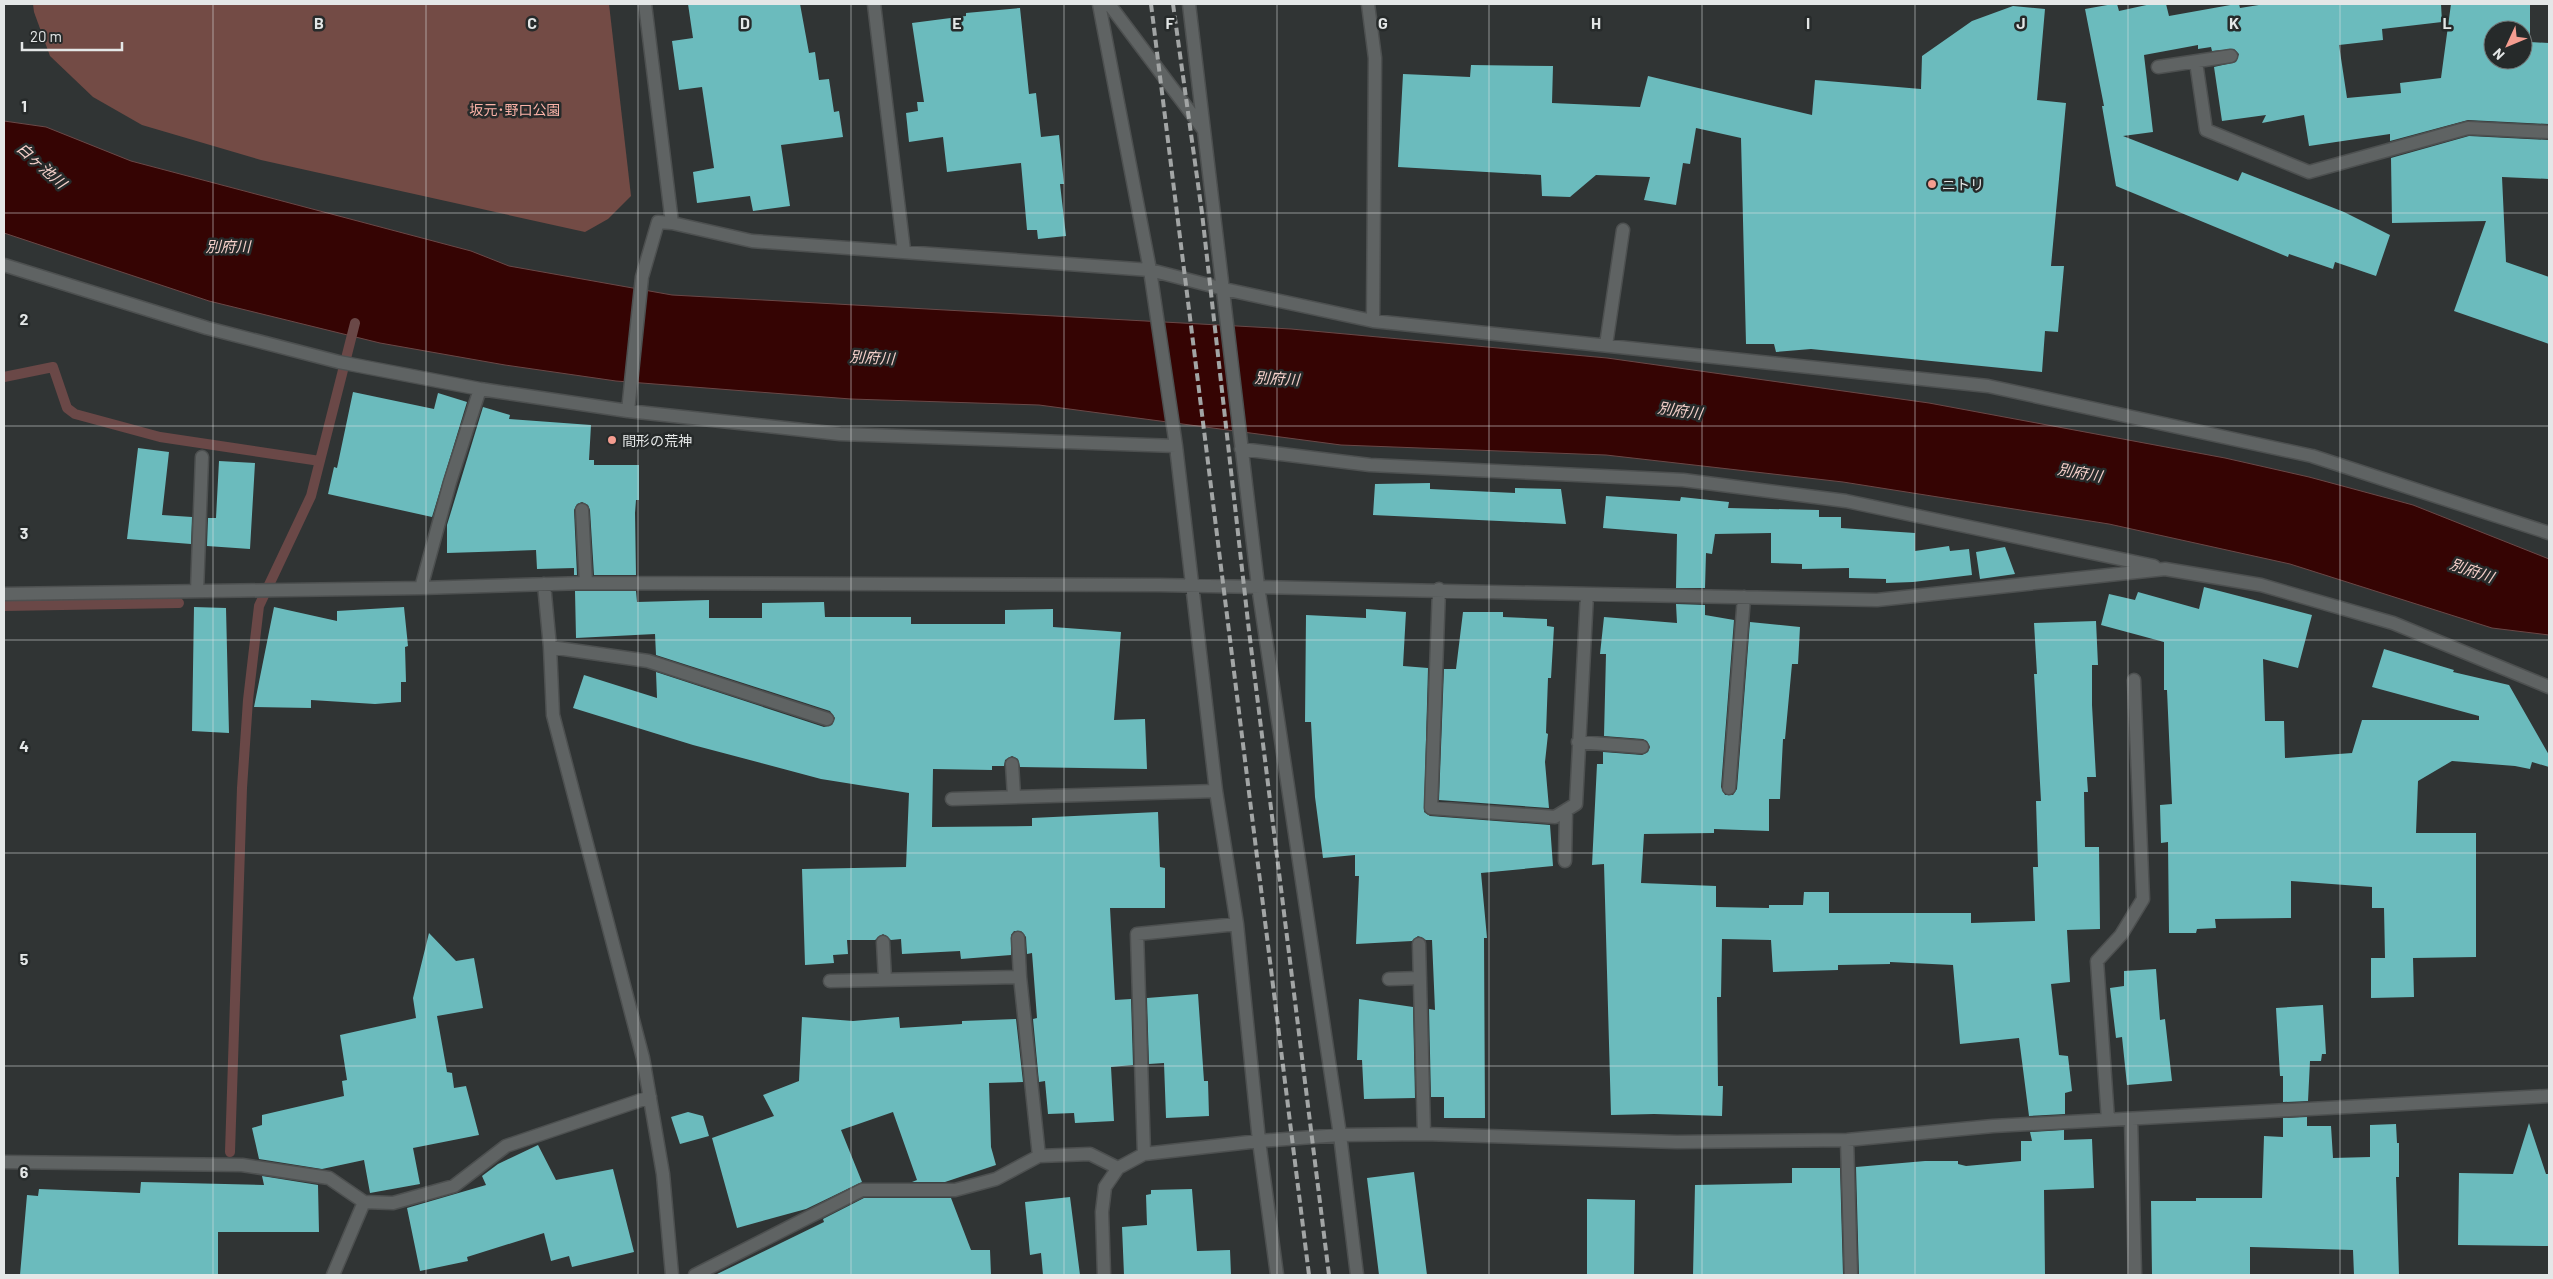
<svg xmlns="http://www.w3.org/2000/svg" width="2553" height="1279" font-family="Barlow,'Noto Sans JP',sans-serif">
  <rect width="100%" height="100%" fill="#303434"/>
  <path fill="#734b45" d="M 33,4 L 609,4 L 631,196 L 608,219 L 585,232 L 261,160 L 142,125 L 93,97 L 50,56 L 34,12 Z"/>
  <path fill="#350403" stroke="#6a4847" d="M 4,121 L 46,127 L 131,161 L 471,251 L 509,266 L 672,295 L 1291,329 L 1607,358 L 1929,403 L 2225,458 L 2309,477 L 2413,505 L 2549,559 L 2549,635 L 2492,628 L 2290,564 L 2109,524 L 1843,482 L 1606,455 L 1341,445 L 1039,405 L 851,399 L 745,391 L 616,381 L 505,365 L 380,343 L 209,301 L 4,233 Z"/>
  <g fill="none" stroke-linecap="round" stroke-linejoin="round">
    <path stroke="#6a4847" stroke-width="10" d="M 4,377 L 53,367 L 67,408 L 75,414 L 160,437 L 320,461
      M 4,606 L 179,603
      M 230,1152 L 242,788 L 248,700 L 259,606 L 311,496 L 355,323"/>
  </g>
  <path fill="#6bbbbd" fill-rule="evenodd" d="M 688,4 L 800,4 L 809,53 L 815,52 L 819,80 L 829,79 L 834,112 L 839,111 L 843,137 L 781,145 L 790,206 L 753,211 L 750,196 L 697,203 L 693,172 L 714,168 L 702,87 L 679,90 L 672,41 L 693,38 Z
    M 2113,4 L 2117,4 L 2119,11 L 2151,4 L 2166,4 L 2169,16 L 2236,4 L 2239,4 L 2240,8 L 2265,4 L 2441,4 L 2442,22 L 2382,29 L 2383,40 L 2339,45 L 2347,98 L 2401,93 L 2400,83 L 2441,78 L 2451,4 L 2530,4 L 2530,42 L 2549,43 L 2549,124 L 2468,120 L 2390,141 L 2390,134 L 2309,146 L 2304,115 L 2262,123 L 2266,115 L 2222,121 L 2214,67 L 2236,62 L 2239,54 L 2234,49 L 2212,51 L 2211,47 L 2198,49 L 2198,45 L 2144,55 L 2153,132 L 2123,136 L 2238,181 L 2242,172 L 2344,212 L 2390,235 L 2376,276 L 2335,262 L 2333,269 L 2289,254 L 2288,257 L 2116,186 L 2102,106 L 2104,106 L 2085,9 ZM 2493,30 L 2523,30 L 2523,60 L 2493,60 Z
    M 2013,6 L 2045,9 L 2037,100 L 2066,103 L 2051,266 L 2064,266 L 2058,332 L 2045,331 L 2042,372 L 1811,349 L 1776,352 L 1774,344 L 1746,344 L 1741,138 L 1696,128 L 1690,164 L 1683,163 L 1676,205 L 1644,200 L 1650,177 L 1596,175 L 1570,197 L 1542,196 L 1541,175 L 1398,167 L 1403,74 L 1470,77 L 1471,65 L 1553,66 L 1552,103 L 1640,107 L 1648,76 L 1812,115 L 1815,80 L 1921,89 L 1922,56 L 1972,21 Z
    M 1020,8 L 1029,94 L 1036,93 L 1041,137 L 1059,135 L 1064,184 L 1060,184 L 1066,236 L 1038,239 L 1037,230 L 1027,230 L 1021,163 L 947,172 L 943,137 L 909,142 L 906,113 L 918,111 L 917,102 L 924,102 L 912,23 L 966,16 L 966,13 Z
    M 2469,136 L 2549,140 L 2549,179 L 2502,177 L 2506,262 L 2549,277 L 2549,344 L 2454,311 L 2486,221 L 2392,223 L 2391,158 Z
    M 353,392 L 434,409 L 438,393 L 467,402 L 432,517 L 328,494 L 334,467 L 337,468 Z
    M 483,407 L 510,415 L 509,419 L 591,425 L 589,460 L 594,460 L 594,465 L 639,465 L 639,500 L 636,500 L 635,513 L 636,575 L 594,575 L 590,510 L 588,505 L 582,502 L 577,504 L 574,510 L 577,575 L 574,575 L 574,568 L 537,569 L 536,550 L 447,553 L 447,525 Z
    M 138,448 L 169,452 L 162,515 L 192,517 L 191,544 L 127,539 Z
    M 219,461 L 255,463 L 250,549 L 207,546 L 208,518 L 216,518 Z
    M 1430,483 L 1430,489 L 1515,493 L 1515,488 L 1561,489 L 1566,524 L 1373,515 L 1375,484 Z
    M 1606,496 L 1680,501 L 1681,497 L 1729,502 L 1728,508 L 1819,510 L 1819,517 L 1841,517 L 1841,528 L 1915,533 L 1915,551 L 1949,546 L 1950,551 L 1969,549 L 1972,575 L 1913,582 L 1886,583 L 1886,579 L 1849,578 L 1849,568 L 1802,569 L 1802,564 L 1771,563 L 1771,533 L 1715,534 L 1712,554 L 1706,553 L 1705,588 L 1676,588 L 1677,534 L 1603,528 Z
    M 2005,547 L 2015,574 L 1980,579 L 1976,552 Z
    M 2204,587 L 2312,615 L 2298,668 L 2263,659 L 2265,721 L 2284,721 L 2285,758 L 2352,753 L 2362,720 L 2479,720 L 2479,716 L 2372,687 L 2384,649 L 2454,670 L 2453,672 L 2509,685 L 2549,755 L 2549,767 L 2532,762 L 2530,769 L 2515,766 L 2452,761 L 2418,781 L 2416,833 L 2476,833 L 2476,957 L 2413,958 L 2414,997 L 2371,998 L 2371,958 L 2385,958 L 2384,908 L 2372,908 L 2372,887 L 2291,881 L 2291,918 L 2215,919 L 2216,928 L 2197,929 L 2196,933 L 2169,933 L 2168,842 L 2161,843 L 2160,805 L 2172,804 L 2167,690 L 2164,690 L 2164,642 L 2101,625 L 2109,594 L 2135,600 L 2138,592 L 2199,609 Z
    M 575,591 L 636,591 L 637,602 L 709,600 L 709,618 L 762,618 L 762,603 L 824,602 L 825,617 L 911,617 L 911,624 L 1005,624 L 1005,610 L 1053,609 L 1053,627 L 1121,632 L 1114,720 L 1145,719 L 1147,769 L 1020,767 L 1018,759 L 1012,756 L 1005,760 L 1004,766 L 992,766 L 992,770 L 933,769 L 932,827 L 1032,826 L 1032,818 L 1158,812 L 1160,867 L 1165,868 L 1165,908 L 1110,908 L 1115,1000 L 1131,999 L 1133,1065 L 1111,1067 L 1114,1121 L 1075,1123 L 1074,1113 L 1048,1114 L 1045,1081 L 1039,1082 L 1033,1019 L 1037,1018 L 1032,953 L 1027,954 L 1026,937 L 1021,931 L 1014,931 L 1011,935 L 1011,955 L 961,959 L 960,951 L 902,954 L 901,939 L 891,940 L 883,934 L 875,940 L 847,940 L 848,954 L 833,955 L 834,963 L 805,965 L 802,869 L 906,867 L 909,793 L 821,779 L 693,745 L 573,708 L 584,675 L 657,698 L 656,672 L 824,727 L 832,725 L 835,718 L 830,711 L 656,655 L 655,634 L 576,638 Z
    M 1676,604 L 1705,605 L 1705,615 L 1734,620 L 1721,787 L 1725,795 L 1733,795 L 1737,789 L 1750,622 L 1800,627 L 1798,664 L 1792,664 L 1785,739 L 1783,739 L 1780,799 L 1769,799 L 1769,831 L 1714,829 L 1714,833 L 1644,834 L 1641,883 L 1716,886 L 1716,907 L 1769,908 L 1769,905 L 1803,905 L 1804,892 L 1829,892 L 1829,913 L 1971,913 L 1971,923 L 2035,921 L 2033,867 L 2038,867 L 2036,801 L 2041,801 L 2034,674 L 2037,674 L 2034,623 L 2096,621 L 2098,665 L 2092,665 L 2092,705 L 2096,777 L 2087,777 L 2088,792 L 2084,792 L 2085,847 L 2099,847 L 2100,929 L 2067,930 L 2070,982 L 2051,984 L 2059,1055 L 2068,1056 L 2072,1091 L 2065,1093 L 2065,1114 L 2029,1116 L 2019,1038 L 1960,1044 L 1953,965 L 1890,962 L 1890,964 L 1838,965 L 1838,970 L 1773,972 L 1771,940 L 1722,939 L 1721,997 L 1717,997 L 1718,1086 L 1723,1086 L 1722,1116 L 1654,1114 L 1611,1115 L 1604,864 L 1592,865 L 1597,764 L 1603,764 L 1603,752 L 1642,755 L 1648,752 L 1650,747 L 1647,741 L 1643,739 L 1604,736 L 1606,654 L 1600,654 L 1604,617 L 1677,623 Z
    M 194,607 L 226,608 L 229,733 L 192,731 Z
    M 274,607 L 337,621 L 337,611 L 404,607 L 408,646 L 405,647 L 406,682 L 401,682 L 401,702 L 375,704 L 311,700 L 311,708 L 254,707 Z
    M 1366,609 L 1406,612 L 1403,666 L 1428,668 L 1424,812 L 1430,816 L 1550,825 L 1553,866 L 1481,873 L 1487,938 L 1484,938 L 1485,1118 L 1444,1118 L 1444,1097 L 1431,1097 L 1429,1009 L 1435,1010 L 1432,940 L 1426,940 L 1418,936 L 1412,941 L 1356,944 L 1359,876 L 1355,876 L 1355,855 L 1323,858 L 1315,797 L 1311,722 L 1305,722 L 1306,615 L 1366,618 Z
    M 1463,612 L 1503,612 L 1503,617 L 1547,619 L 1547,626 L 1554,627 L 1551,678 L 1548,678 L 1546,733 L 1548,734 L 1545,762 L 1549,808 L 1439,800 L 1444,669 L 1456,669 Z
    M 429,933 L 456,961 L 474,958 L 483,1008 L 437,1016 L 447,1072 L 452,1073 L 454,1088 L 466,1086 L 479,1135 L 413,1148 L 420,1184 L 370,1193 L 364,1160 L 322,1169 L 259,1159 L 252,1128 L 262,1125 L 262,1115 L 344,1096 L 342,1081 L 347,1080 L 340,1035 L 416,1018 L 413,998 Z
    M 2156,969 L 2160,1020 L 2165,1019 L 2172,1081 L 2127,1085 L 2122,1037 L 2116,1038 L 2110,988 L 2124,986 L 2124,971 Z
    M 1198,994 L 1204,1081 L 1208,1081 L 1209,1116 L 1166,1118 L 1164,1063 L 1149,1064 L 1147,998 Z
    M 1359,999 L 1413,1007 L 1415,1098 L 1364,1099 L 1362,1060 L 1357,1060 Z
    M 2323,1005 L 2326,1054 L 2322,1054 L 2321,1061 L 2310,1061 L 2308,1101 L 2283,1102 L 2283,1076 L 2280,1076 L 2276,1008 Z
    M 802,1017 L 853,1021 L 899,1017 L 900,1028 L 962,1024 L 962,1021 L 1016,1019 L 1023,1082 L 989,1083 L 991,1147 L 996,1165 L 945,1182 L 912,1182 L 917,1180 L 893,1112 L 841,1130 L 862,1182 L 806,1209 L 737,1228 L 712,1138 L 774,1116 L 763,1095 L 799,1081 Z
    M 688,1112 L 703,1116 L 709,1136 L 680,1144 L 671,1117 Z
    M 2307,1117 L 2307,1126 L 2331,1126 L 2333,1158 L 2370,1157 L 2370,1125 L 2396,1124 L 2397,1143 L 2399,1143 L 2399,1177 L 2396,1177 L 2399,1275 L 2354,1275 L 2353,1250 L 2250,1247 L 2250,1275 L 2152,1275 L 2151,1201 L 2196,1201 L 2196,1198 L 2262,1198 L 2264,1136 L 2283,1137 L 2283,1118 Z
    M 2529,1123 L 2546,1174 L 2549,1174 L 2549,1246 L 2458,1245 L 2459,1173 L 2513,1174 Z
    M 2064,1130 L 2064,1140 L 2092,1139 L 2094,1188 L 2044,1190 L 2045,1275 L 1859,1275 L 1856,1167 L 1925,1161 L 1958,1161 L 1958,1164 L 1966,1166 L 2021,1161 L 2021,1141 L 2032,1141 L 2030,1132 Z
    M 538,1145 L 556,1180 L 613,1169 L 634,1252 L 572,1267 L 569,1256 L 551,1261 L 544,1233 L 467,1257 L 468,1261 L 420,1271 L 407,1208 L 486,1185 L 482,1176 L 498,1164 Z
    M 1792,1168 L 1840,1168 L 1843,1275 L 1693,1275 L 1695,1185 L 1792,1183 Z
    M 1414,1172 L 1427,1275 L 1379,1275 L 1367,1178 Z
    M 262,1176 L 318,1185 L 319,1232 L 218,1232 L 218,1275 L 20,1275 L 27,1195 L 38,1196 L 39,1189 L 140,1193 L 141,1182 L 264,1185 Z
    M 1192,1189 L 1197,1251 L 1230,1250 L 1231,1275 L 1124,1275 L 1122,1227 L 1147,1225 L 1146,1195 L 1151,1194 L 1151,1190 Z
    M 1070,1197 L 1080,1275 L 1043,1275 L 1041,1253 L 1030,1255 L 1025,1202 Z
    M 864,1198 L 951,1198 L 971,1250 L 990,1250 L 991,1275 L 715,1275 L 824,1222 L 823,1219 Z
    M 1587,1199 L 1635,1200 L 1634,1275 L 1587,1275 Z"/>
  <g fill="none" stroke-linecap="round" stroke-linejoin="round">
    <g stroke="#4d5050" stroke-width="15">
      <path id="minor" d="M 645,4 L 672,223 L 752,241 L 1150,270 L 1224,289 L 1373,321 L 1988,386 L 2312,456 L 2549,533
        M 874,4 L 904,251
        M 1099,4 L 1150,270 L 1176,446 L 1216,791 L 1237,924 L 1259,1141 L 1277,1275
        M 1109,4 L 1203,129
        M 1189,4 L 1258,586 L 1340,1135 L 1357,1275
        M 1368,4 L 1375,58 L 1373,321
        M 2196,62 L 2206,130 L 2309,172 L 2468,128 L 2549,132
        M 2158,67 L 2231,56
        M 4,265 L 207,328 L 339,362 L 480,389 L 628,411 L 840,434 L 1176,446
        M 1606,345 L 1623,230
        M 628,411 L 642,277 L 658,222 L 672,223
        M 1241,449 L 1370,465 L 1683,480 L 1846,501 L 2154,566
        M 582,510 L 586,583
        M 544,584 L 550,647 L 553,715 L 643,1058 L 663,1174 L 672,1275
        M 421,588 L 450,482 L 480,389
        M 1439,589 L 1431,808 L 1555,817 L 1576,804 L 1587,594
        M 197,591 L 202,457
        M 4,594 L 421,588 L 586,583 L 1159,585 L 1877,600 L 2165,569 L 2261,585 L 2393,623 L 2549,687
        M 550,647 L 648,661 L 827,719
        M 1578,742 L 1642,747
        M 1012,764 L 1014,796
        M 1729,788 L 1744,597
        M 952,799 L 1216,791
        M 1565,861 L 1566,810
        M 1018,938 L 1020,977
        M 883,942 L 885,980
        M 1419,944 L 1424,1134
        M 1389,979 L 1420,978
        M 830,981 L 1020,977 L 1039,1156
        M 2131,1119 L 2135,1275
        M 2108,1120 L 2097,961 L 2121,935 L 2143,899 L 2134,680
        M 1847,1140 L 1851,1275
        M 1144,1154 L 1137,934 L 1237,924
        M 4,1162 L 242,1165 L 329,1178 L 364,1202 L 393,1203 L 454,1186 L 506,1146 L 650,1097
        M 333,1275 L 364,1202
        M 695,1275 L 862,1190 L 955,1190 L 996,1179 L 1039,1156 L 1090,1154 L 1118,1168
        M 1104,1275 L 1102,1212 L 1105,1187 L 1118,1168 L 1144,1154 L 1259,1141 L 1340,1135 L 1424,1134 L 1677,1142 L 1847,1140 L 1993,1126 L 2549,1096"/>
    </g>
    <use href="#minor" stroke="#5f6363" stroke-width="12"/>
    <path stroke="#a2a5a5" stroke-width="4" stroke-dasharray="8 4" stroke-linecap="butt" d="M 1151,4 L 1309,1275
      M 1173,4 L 1202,213 L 1249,631 L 1329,1275"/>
  </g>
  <path fill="none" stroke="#e4e7e7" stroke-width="1" stroke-opacity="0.55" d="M 213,4 L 213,1275M 426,4 L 426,1275M 638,4 L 638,1275M 851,4 L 851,1275M 1064,4 L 1064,1275M 1277,4 L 1277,1275M 1489,4 L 1489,1275M 1702,4 L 1702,1275M 1915,4 L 1915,1275M 2128,4 L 2128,1275M 2340,4 L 2340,1275M 4,213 L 2549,213M 4,426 L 2549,426M 4,640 L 2549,640M 4,853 L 2549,853M 4,1066 L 2549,1066"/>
  <g fill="#f59d90" stroke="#262a2a" stroke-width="2">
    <circle cx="1932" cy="184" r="5"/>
    <circle cx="612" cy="440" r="5"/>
  </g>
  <g text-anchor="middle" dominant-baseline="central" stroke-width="5" stroke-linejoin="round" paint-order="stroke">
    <g font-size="14" fill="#fbb3a8" stroke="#262a2a">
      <text x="515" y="109">坂元･野口公園</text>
    </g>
    <g font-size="14" fill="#e4e7e7" stroke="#262a2a" text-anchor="start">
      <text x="1942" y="184">ニトリ</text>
      <text x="622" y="440">間形の荒神</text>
    </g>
    <g font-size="15" font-style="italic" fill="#f5d0ca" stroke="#262a2a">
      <text transform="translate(42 165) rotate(42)">白ヶ池川</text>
      <text x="228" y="246">別府川</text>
      <text transform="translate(872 357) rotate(3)">別府川</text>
      <text transform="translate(1277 378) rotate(3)">別府川</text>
      <text transform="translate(1680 410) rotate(8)">別府川</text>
      <text transform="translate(2080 472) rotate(10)">別府川</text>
      <text transform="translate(2472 570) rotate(19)">別府川</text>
    </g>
  </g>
  <g font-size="16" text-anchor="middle" font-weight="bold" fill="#e4e7e7" stroke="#262a2a" stroke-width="5" stroke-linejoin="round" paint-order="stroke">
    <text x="319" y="29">B</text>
    <text x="532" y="29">C</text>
    <text x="745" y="29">D</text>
    <text x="957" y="29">E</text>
    <text x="1170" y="29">F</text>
    <text x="1383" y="29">G</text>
    <text x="1596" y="29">H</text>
    <text x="1808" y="29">I</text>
    <text x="2021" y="29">J</text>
    <text x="2234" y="29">K</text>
    <text x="2447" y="29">L</text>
    <text x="24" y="112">1</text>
    <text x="24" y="325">2</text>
    <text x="24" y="539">3</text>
    <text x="24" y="752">4</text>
    <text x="24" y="965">5</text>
    <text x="24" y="1178">6</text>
  </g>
  <rect width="2553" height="1279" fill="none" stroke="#e4e7e7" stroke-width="10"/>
  <g transform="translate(2508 45) rotate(226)"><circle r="24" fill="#262a2a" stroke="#727676"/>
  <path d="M0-4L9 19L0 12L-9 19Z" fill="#f59d90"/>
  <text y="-8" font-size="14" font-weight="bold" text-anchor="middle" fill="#e4e7e7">N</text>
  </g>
  <path d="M22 42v8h100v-8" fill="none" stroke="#e4e7e7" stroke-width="2.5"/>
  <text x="30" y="42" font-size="15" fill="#e4e7e7" stroke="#262a2a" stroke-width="4" paint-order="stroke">20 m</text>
</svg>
